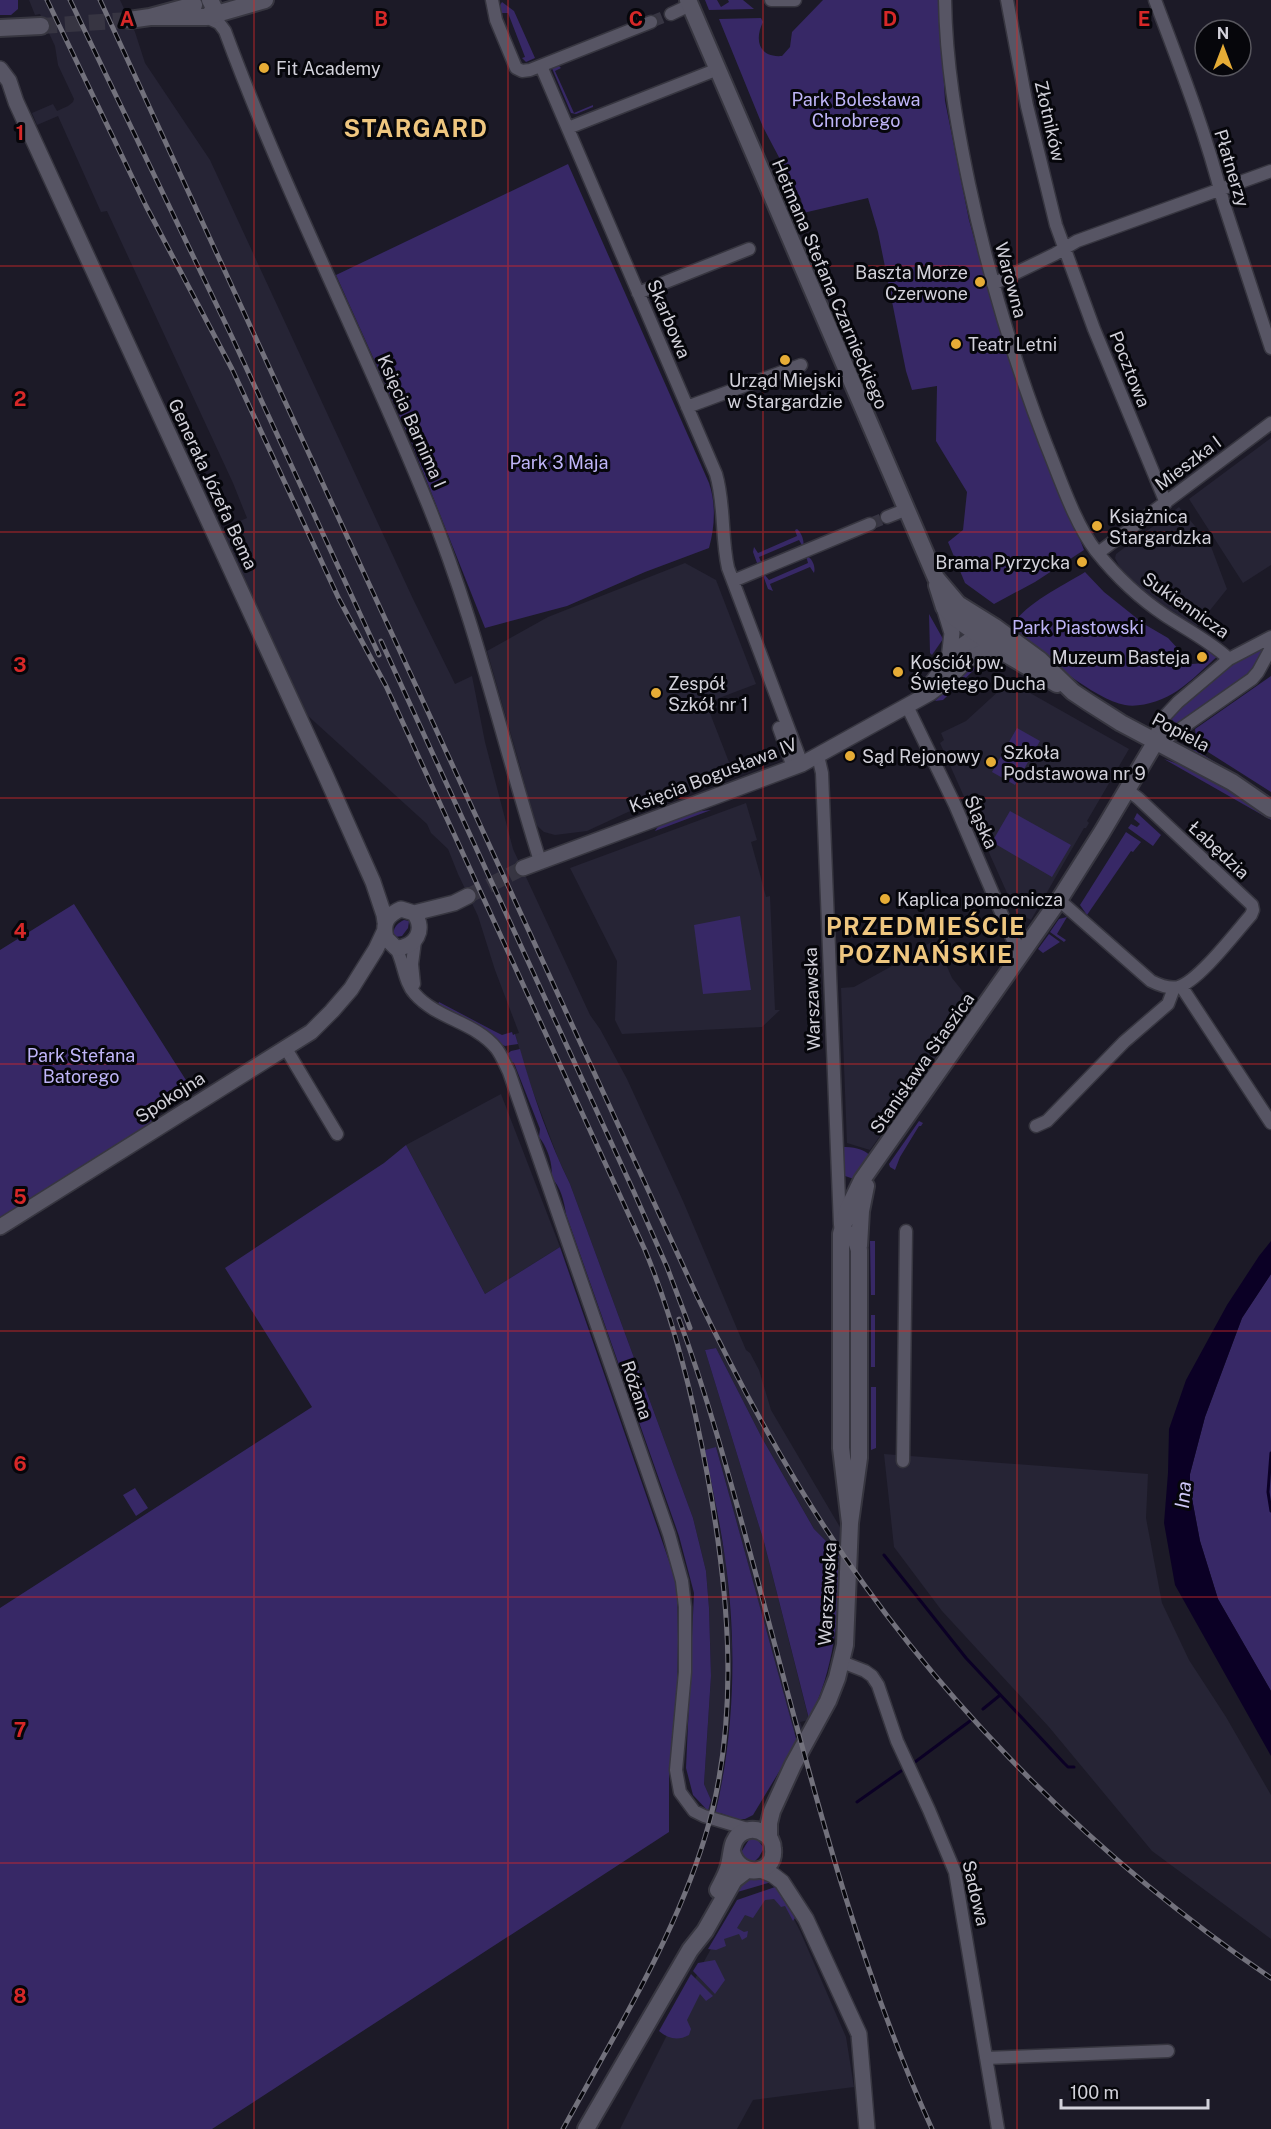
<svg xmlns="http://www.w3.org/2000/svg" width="1271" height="2129" font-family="'Public Sans',sans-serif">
  <rect width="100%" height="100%" fill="#1c1a27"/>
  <path fill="#262435" d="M 29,0 L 120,0 L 135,32 L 145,63 L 210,160 L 413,599 L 455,684 L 472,676 L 485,742 L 513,849 L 590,1015 L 600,1029 L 627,1079 L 683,1201 L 746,1350 L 750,1353 L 759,1370 L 771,1410 L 844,1534 L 840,1541 L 843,1551 L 840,1554 L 842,1561 L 835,1550 L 814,1529 L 762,1438 L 716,1348 L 705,1350 L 764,1542 L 809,1720 L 800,1722 L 803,1730 L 794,1733 L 716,1447 L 716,1511 L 726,1561 L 732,1645 L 731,1678 L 729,1715 L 722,1782 L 715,1815 L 708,1811 L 711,1800 L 704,1784 L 711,1676 L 709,1608 L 706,1571 L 693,1518 L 570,1184 L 558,1158 L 529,1081 L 515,1034 L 519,1033 L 495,970 L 478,916 L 458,874 L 448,849 L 431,833 L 427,824 L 306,714 L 221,529 L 247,518 L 233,483 L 107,211 L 101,212 L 58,116 L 37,125 L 32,113 L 53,104 L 57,111 L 68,106 L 73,102 L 74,99 L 58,65 L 55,46 L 40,14 L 35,15 Z
    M 1271,438 L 1271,565 L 1243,583 L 1189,499 Z
    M 1179,507 L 1210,544 L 1227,589 L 1195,629 L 1150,597 L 1134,583 L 1119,566 L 1115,558 L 1116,554 Z
    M 685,563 L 716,580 L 756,684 L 706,703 L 734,775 L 628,812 L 587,831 L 555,835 L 544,832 L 535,824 L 520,766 L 487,651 L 548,617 Z
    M 1013,678 L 1023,689 L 1129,749 L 1087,821 L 1089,823 L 1086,828 L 1084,828 L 1031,920 L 1016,912 L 1012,904 L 940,743 L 944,740 L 941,733 L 966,721 Z
    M 746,803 L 757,840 L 751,842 L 761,878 L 766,897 L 770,896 L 775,1010 L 780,1010 L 762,1027 L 622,1034 L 615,1020 L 617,961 L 570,868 Z
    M 933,941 L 938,946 L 952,978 L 973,1004 L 870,1150 L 847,1143 L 841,988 L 854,987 L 892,966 Z
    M 501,1094 L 560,1247 L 485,1294 L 406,1145 Z
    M 884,1454 L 1148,1474 L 1146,1518 L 1162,1603 L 1189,1660 L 1226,1717 L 1271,1795 L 1271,1939 L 1152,1851 L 1049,1727 L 942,1611 L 894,1547 Z
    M 778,1888 L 800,1931 L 846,2037 L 854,2087 L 753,2100 L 737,2129 L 620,2129 L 701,1967 L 735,1905 Z"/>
  <path fill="#372866" d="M 0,0 L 18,0 L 18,9 L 11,15 L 0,15 Z
    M 705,0 L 717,0 L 721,7 L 729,2 L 728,0 L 743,0 L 754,9 L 709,10 Z
    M 823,0 L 939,0 L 945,101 L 969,220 L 992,303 L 1020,386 L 1084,550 L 1035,582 L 994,604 L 965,583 L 948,542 L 963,530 L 967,492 L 936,441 L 937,386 L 912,390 L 906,371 L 878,232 L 868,198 L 803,213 L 801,199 L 763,127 L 719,19 L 761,18 L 763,22 C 754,40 759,58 782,56 L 790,47 L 792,32 Z
    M 502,2 L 514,11 L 535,58 L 526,62 L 522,58 L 525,57 L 508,13 L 500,13 L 499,7 Z
    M 557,64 L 561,68 L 555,71 L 574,113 L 593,105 L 593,107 L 576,114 L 571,113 L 551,66 Z
    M 568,164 L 709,483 C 716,503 715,527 709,548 L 645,572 L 567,606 L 485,628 L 412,444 L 336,275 Z
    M 797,529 C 801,532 805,541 803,547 L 799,540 L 759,557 L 762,564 L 757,563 L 753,552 L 754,547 L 758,553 L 797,536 L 795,530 Z
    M 806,556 C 812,557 816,567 814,573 L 810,567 L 770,584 L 773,591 L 768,589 L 764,578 L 764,574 L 769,580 L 808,563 Z
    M 1085,572 L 1104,592 L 1144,624 L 1168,638 L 1192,664 L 1204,663 L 1207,647 L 1219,655 C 1205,667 1192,681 1177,691 C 1164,700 1141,708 1125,705 C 1092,699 1039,651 1011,630 C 1017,607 1068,583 1085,572 Z
    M 929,614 L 943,639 L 932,655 L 930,653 Z
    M 1259,649 L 1263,650 L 1264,652 L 1255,669 L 1178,725 L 1170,718 L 1175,711 L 1233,661 Z
    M 977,659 L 979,662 L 978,666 L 943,700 L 935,701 Z
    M 1271,676 L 1271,792 L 1197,745 L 1195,729 Z
    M 1017,728 L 1040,741 L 1015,785 L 992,772 Z
    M 1194,749 L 1271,797 L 1271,799 L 1192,752 Z
    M 1164,759 L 1181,765 L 1183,764 L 1232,791 L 1271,816 L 1271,820 Z
    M 711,810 L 655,831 L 659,825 L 694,812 Z
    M 1010,811 L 1071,845 L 1052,877 L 992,842 Z
    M 1137,813 L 1161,835 L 1153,846 L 1128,828 L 1131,824 L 1137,827 L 1140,824 L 1134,819 Z
    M 1126,832 L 1141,842 L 1133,852 L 1131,851 L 1087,915 L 1080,905 Z
    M 74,904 L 191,1088 L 166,1100 L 149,1112 L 153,1120 L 134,1137 L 0,1222 L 0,950 Z
    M 740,916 L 751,990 L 703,994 L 694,925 Z
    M 1067,917 L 1057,934 L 1066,940 L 1064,942 L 1050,932 L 1059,919 Z
    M 404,920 L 409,921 L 408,928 L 402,936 L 395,937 C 391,930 397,923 404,920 Z
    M 1049,934 L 1060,942 L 1043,953 L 1038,949 Z
    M 439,1002 L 494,1031 L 502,1035 L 512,1032 L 513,1035 L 515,1034 L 518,1044 L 505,1046 L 499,1043 L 479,1027 L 438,1004 Z
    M 520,1049 C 533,1095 549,1141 570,1184 L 693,1518 L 706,1571 L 709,1608 L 711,1676 L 704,1784 L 711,1800 L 708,1811 L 693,1795 L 686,1768 L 694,1593 L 679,1536 L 566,1214 C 564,1201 561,1187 551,1177 C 554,1166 547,1146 539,1137 L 540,1129 L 514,1063 L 508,1060 L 506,1055 L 511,1051 Z
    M 919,1121 L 923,1123 L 921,1126 L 919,1126 L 900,1157 L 895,1170 L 890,1167 L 889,1164 Z
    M 406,1145 L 485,1294 L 560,1247 L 677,1584 L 678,1640 L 677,1696 L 669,1776 L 669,1832 L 212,2129 L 0,2129 L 0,1608 L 312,1407 L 225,1268 L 384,1163 Z
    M 842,1147 C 852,1147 865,1148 871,1157 L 854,1179 L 845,1176 L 843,1171 Z
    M 870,1241 L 875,1241 L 875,1295 L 871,1295 Z
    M 1271,1274 L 1271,1691 L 1218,1599 L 1200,1541 L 1190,1488 L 1190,1474 L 1205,1417 L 1242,1318 Z
    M 871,1315 L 875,1315 L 875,1367 L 871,1367 Z
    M 716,1348 L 762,1438 L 814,1529 L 835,1550 L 844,1561 C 837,1616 835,1670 809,1719 L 764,1542 L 705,1350 Z
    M 871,1387 L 876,1387 L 876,1448 L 871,1450 Z
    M 716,1447 L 797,1742 L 753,1815 L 745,1819 L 737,1819 L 720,1813 L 715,1815 C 735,1732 737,1642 725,1558 C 720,1522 712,1486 705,1450 Z
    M 135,1488 L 148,1508 L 136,1516 L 123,1495 Z
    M 750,1838 L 757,1839 L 764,1848 L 759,1857 L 752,1864 L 748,1863 L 740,1854 Z
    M 762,1876 L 775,1881 L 734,1893 L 744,1879 Z
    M 775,1887 L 778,1887 L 795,1918 L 793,1921 L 785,1906 L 781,1907 L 774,1899 L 765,1900 L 753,1918 L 745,1915 L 737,1928 L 744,1932 L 748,1931 L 747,1937 L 742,1940 L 739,1934 L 724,1939 L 726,1946 L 716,1950 L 708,1949 L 737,1900 Z
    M 715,1960 L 725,1980 L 715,1994 L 693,1971 L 698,1963 Z
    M 691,1974 L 713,1996 L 706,2001 L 700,1994 L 687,2020 L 691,2029 L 689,2035 C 678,2041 668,2039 659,2031 Z"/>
  <path fill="#0b0025" d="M 1271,1241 L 1271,1274 L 1242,1318 L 1205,1417 L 1190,1474 L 1190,1488 L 1200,1541 L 1218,1599 L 1271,1691 L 1271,1756 L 1175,1585 L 1164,1523 L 1168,1473 L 1169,1429 L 1186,1380 L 1227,1305 L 1259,1256 Z"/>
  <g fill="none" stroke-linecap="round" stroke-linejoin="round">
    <path stroke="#0b0025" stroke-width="3" d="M 1271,1453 L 1268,1492 L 1271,1511
      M 884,1555 L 966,1658 L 1064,1763 L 1068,1767 L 1074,1767
      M 983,1709 L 999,1696
      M 915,1762 L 970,1721
      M 857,1802 L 901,1771"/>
    <path stroke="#373542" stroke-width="12" stroke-dasharray="12 6" stroke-linecap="butt" d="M 651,22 L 671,14
      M 870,524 L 887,517"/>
    <path stroke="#373542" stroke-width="15" stroke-dasharray="15 8" stroke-linecap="butt" d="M 468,896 L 523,868"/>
    <path stroke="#373542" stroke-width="16" stroke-dasharray="16 8" stroke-linecap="butt" d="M 41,26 L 129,20"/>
    <g stroke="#373640" stroke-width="15">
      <path id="minor" d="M 492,0 L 496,20 L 516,68 L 522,71 L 530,70 L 651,22
        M 771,0 L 795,0
        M 945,0 C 946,63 956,122 969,184 C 988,273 1013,359 1046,444 C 1060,478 1074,522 1096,551 C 1116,576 1139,598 1166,616 C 1186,629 1211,642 1229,659
        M 1007,0 L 1027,106 L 1056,225 L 1094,329 L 1166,503
        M 1155,0 C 1180,66 1206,133 1223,201 L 1271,348
        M 671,14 L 690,5
        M 206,17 L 219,23 L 225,31 C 284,191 363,344 427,502 C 475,618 502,741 540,861
        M 541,66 L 716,474 C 725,504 721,537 728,568 L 802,764
        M 568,128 L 718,69
        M 993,284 L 1055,254 L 1077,241 L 1271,171
        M 638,293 L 749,249
        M 687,407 L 801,365
        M 887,517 L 905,510
        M 1098,553 L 1271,423
        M 733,581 L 870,524
        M 1271,637 L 1229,659 L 1178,702 L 1164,717 L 1157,732 L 1156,741 L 1167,738 L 1179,730 L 1252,679 L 1258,672 L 1271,648
        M 907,706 L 955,805 L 1012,938 L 1023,952
        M 779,728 L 793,767
        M 818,756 L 822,773 L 840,1225
        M 1059,900 L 1151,981 C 1159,985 1169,989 1178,987 C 1198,982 1236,932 1251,915 L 1253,910 L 1252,905 L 1138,798 L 1127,790
        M 396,948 C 404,963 404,982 415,994 C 437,1019 475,1022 496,1048 C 501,1054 505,1064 509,1072 L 669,1534 L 682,1581 L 685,1607 L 685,1672 L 676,1770 L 680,1792 L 694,1811 L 704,1816 L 751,1830
        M 414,984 L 412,964 L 415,941
        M 1181,986 L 1271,1123
        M 285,1047 L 337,1134
        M 1036,1126 L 1047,1121 L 1124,1042 L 1168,1004 L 1174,988
        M 903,1461 L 906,1231
        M 842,1662 L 865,1671 L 872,1676 L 878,1685 L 897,1741 L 929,1810 L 955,1872 L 998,2129
        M 986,2058 L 1168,2051"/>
    </g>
    <g stroke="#373640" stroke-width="18">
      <path id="tertiary" d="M 0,69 L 9,81 L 16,102 L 325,774 L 373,882 L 384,915 L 385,922
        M 944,607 L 952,633 L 949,659
        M 931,684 C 950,661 957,637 990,636
        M 523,868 L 802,764 L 930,693 L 946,681 L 977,650
        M 401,909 L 414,913 C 426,930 416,947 396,948 L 386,938 C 382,923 387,915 401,909 Z
        M 414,913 L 454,903 L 468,896
        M 0,1227 L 311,1032 L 332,1011 L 351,989 L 376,949 L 384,932
        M 761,1870 L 773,1875 L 782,1882 L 806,1919 L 859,2034 L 867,2129"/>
    </g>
    <g stroke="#373640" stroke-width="20">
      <path id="secondary" d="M 688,0 L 936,578 L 958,604 L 995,627 L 1040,660 L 1073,692 L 1088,702 L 1121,723 L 1232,782 L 1271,809
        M 209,16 L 214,8 L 210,0
        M 150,17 L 206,17 L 265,0
        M 129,20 L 150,17 L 194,5
        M 0,28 L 41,26
        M 937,585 L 944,607 L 955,618 L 1001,651 L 1057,684
        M 971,658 L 986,651 L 1001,651
        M 859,1246 L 861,1211 L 866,1186
        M 850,1523 L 841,1448 L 841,1234 L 848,1209 L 862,1180 L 1059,900 L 1102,832 L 1156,741
        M 769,1837 L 769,1823 L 772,1811 L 793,1765 L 828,1701 L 837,1678 L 845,1645 L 850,1523 L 859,1458 L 859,1250 L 854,1235 L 846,1234 L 841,1241
        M 718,1890 C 722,1882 727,1874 729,1865 C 731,1858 731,1849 734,1842 C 739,1830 754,1826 765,1834 C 770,1837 773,1843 773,1849 C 776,1875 739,1879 732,1852
        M 586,2129 L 690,1950 L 705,1931 L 734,1880 L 747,1870"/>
    </g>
    <use href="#minor" stroke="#575564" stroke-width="12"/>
    <use href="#tertiary" stroke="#575564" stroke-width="15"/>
    <use href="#secondary" stroke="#575564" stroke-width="16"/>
    <g stroke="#72717c" stroke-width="5">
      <path id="rail" d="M 47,0 L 146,206 L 232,369 L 339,599 L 386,686 L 645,1250 C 675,1322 693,1397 707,1473 C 729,1593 741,1719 705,1837 C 674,1939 614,2035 563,2129
        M 70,0 L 232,337 L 379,655
        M 100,0 L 697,1296 C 728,1361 762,1425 800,1488 C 918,1682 1083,1850 1271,1978
        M 381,641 L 633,1190 L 667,1267 L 690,1328
        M 679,1319 C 707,1395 728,1472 749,1549 C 803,1745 848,1944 932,2129"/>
    </g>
    <use href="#rail" stroke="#06060b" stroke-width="3" stroke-dasharray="9" stroke-linecap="butt"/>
  </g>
  <path fill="none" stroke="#d62828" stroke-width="1.5" stroke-opacity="0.55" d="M 254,0 L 254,2129M 508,0 L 508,2129M 763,0 L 763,2129M 1017,0 L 1017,2129M 0,266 L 1271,266M 0,532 L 1271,532M 0,798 L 1271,798M 0,1064 L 1271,1064M 0,1331 L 1271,1331M 0,1597 L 1271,1597M 0,1863 L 1271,1863"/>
  <g fill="#e6ac36" stroke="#06060b" stroke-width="2">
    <circle cx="264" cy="68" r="6"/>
    <circle cx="980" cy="282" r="6"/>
    <circle cx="956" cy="344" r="6"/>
    <circle cx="785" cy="360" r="6"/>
    <circle cx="1097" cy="526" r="6"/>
    <circle cx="1082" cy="562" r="6"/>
    <circle cx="1202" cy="657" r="6"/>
    <circle cx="898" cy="672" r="6"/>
    <circle cx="656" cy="693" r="6"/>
    <circle cx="850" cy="756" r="6"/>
    <circle cx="991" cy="762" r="6"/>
    <circle cx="885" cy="899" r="6"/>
  </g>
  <g text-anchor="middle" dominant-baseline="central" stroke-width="6" stroke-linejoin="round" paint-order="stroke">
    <g font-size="18" fill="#d2d1da" stroke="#06060b" text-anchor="start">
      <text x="276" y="68">Fit Academy</text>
      <text x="968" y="272" text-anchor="end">Baszta Morze<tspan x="968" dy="21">Czerwone</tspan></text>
      <text x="968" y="344">Teatr Letni</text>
      <text x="785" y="380" text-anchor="middle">Urząd Miejski<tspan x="785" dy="21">w Stargardzie</tspan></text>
      <text x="1109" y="516">Książnica<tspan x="1109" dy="21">Stargardzka</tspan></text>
      <text x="1070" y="562" text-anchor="end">Brama Pyrzycka</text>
      <text x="1190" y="657" text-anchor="end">Muzeum Basteja</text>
      <text x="910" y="662">Kościół pw.<tspan x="910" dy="21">Świętego Ducha</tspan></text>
      <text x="668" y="683">Zespół<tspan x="668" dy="21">Szkół nr 1</tspan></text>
      <text x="1003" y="752">Szkoła<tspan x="1003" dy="21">Podstawowa nr 9</tspan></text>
      <text x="862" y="756">Sąd Rejonowy</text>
      <text x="897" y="899">Kaplica pomocnicza</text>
    </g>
    <g font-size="18" fill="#bfb5f8" stroke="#06060b">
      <text x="856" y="99">Park Bolesława<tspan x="856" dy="21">Chrobrego</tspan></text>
      <text x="559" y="462">Park 3 Maja</text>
      <text x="1078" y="627">Park Piastowski</text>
      <text x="81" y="1055">Park Stefana<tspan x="81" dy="21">Batorego</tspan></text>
    </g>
    <g font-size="18" fill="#d2d1da" stroke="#06060b">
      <text transform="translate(1050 121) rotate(77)">Złotników</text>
      <text transform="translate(1232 168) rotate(73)">Płatnerzy</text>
      <text transform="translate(1011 280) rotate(75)">Warowna</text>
      <text transform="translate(830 284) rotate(67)">Hetmana Stefana Czarnieckiego</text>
      <text transform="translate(669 319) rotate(67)">Skarbowa</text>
      <text transform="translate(1130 369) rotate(68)">Pocztowa</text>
      <text transform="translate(412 421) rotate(66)">Księcia Barnima I</text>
      <text transform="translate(1188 463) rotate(-37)">Mieszka I</text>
      <text transform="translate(213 484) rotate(65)">Generała Józefa Bema</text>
      <text transform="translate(1186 605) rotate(35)">Sukiennicza</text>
      <text transform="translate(1181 732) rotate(28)">Popiela</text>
      <text transform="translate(713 775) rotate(-21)">Księcia Bogusława IV</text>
      <text transform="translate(981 822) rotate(66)">Śląska</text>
      <text transform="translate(1219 850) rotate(43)">Łabędzia</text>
      <text transform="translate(812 999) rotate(-92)">Warszawska</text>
      <text transform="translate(922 1063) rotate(-55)">Stanisława Staszica</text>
      <text transform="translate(170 1097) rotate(-33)">Spokojna</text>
      <text transform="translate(637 1390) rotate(71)">Różana</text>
      <text transform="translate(827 1594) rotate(-87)">Warszawska</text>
      <text transform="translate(976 1893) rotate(77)">Sadowa</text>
    </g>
    <g font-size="20" font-style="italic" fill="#cec8f6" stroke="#06060b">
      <text transform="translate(1183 1495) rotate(-85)">Ina</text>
    </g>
    <g font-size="24" font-weight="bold" letter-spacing="1.5" fill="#eec67f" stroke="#06060b">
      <text x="416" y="128">STARGARD</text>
      <text x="926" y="926">PRZEDMIEŚCIE<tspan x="926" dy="28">POZNAŃSKIE</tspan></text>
    </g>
  </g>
  <g font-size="20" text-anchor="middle" font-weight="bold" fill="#d62828" stroke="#06060b" stroke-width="6" stroke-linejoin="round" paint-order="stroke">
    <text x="127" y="26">A</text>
    <text x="381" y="26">B</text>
    <text x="636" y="26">C</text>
    <text x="890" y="26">D</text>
    <text x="1144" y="26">E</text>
    <text x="20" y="140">1</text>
    <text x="20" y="406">2</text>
    <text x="20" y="672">3</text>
    <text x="20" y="938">4</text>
    <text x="20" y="1204">5</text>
    <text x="20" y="1471">6</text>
    <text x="20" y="1737">7</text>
    <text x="20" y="2003">8</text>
  </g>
  <g transform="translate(1223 48)"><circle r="28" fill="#06060b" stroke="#58575e" stroke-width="1.5"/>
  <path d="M0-4.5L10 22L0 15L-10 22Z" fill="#e6ac36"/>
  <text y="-9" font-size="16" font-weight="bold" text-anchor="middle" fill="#d2d1da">N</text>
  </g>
  <path d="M1061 2099v9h147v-9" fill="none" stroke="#d2d1da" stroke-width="3"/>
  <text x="1070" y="2099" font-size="18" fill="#d2d1da" stroke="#06060b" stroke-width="4.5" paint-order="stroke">100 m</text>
</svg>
